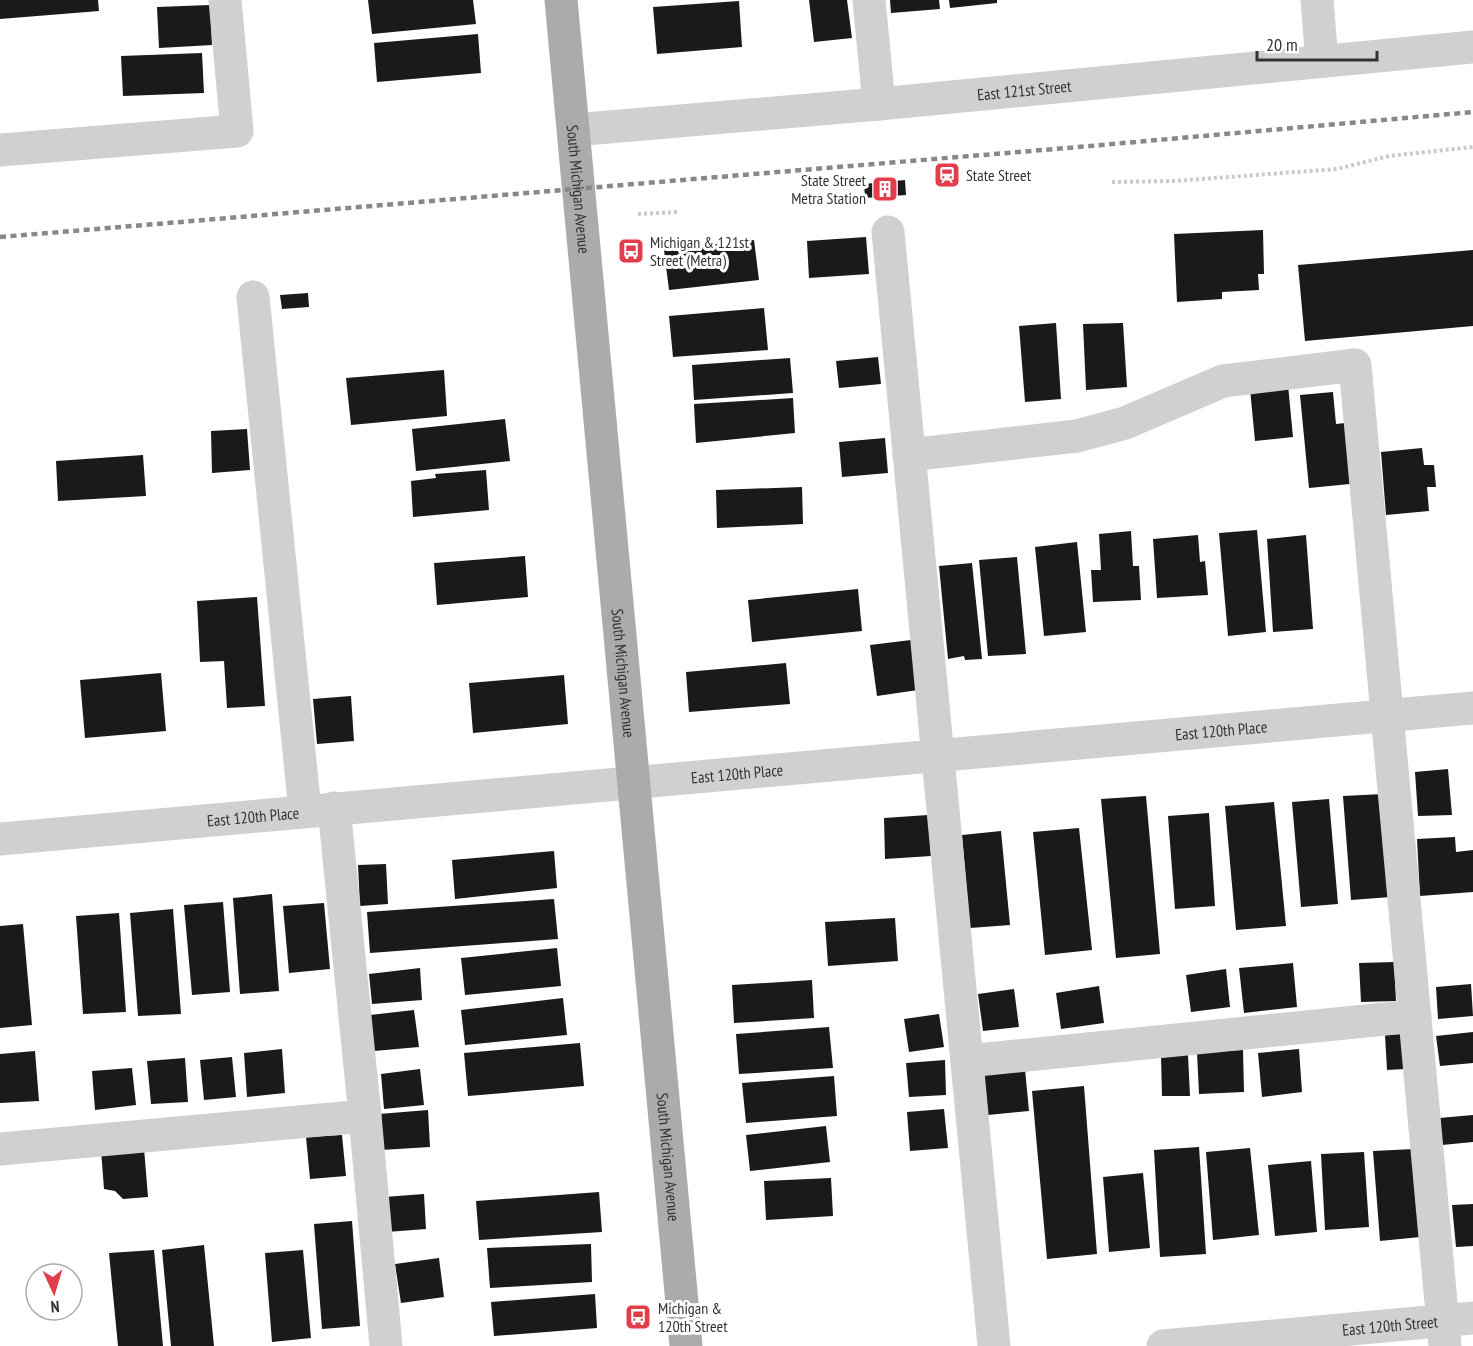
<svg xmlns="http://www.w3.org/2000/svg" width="1473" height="1346" font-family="'PT Sans Narrow',sans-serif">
  <rect width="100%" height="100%" fill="#fff"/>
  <path fill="#1a1a1a" d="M 0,0 L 98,0 L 99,11 L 0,19 Z
    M 368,0 L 473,0 L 476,24 L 372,34 Z
    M 809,0 L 847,0 L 852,38 L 814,42 Z
    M 890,0 L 939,0 L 940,9 L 891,13 Z
    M 949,0 L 997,0 L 997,3 L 950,8 Z
    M 739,1 L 742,47 L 657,54 L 653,7 Z
    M 210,5 L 212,45 L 159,48 L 157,7 Z
    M 478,34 L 481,73 L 377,82 L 374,43 Z
    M 202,53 L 204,93 L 123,96 L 121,56 Z
    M 905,180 L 906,195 L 865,198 L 864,184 Z
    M 1263,230 L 1264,274 L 1258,274 L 1259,290 L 1222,292 L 1222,299 L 1177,302 L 1174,234 Z
    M 866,237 L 869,274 L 809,278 L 807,241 Z
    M 754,240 L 759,280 L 669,290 L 664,250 Z
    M 1473,250 L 1473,326 L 1305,341 L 1298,265 Z
    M 308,293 L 309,307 L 282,309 L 280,295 Z
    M 764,308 L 768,350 L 673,357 L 669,316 Z
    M 1056,323 L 1061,399 L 1025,402 L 1019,326 Z
    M 1123,323 L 1127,387 L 1086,390 L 1083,324 Z
    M 878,357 L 881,384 L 839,388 L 836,361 Z
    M 790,358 L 793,393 L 694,400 L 692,365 Z
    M 444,370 L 447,416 L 351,425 L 346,378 Z
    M 1288,385 L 1293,437 L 1255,441 L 1250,389 Z
    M 1333,392 L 1336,424 L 1345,423 L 1350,484 L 1309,488 L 1300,395 Z
    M 793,398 L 795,433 L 696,443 L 694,404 Z
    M 505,419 L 510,461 L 416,471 L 412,429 Z
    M 247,429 L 250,470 L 212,473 L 211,431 Z
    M 885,438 L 888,473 L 842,477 L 839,442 Z
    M 1422,448 L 1424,465 L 1434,465 L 1436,487 L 1427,487 L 1429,511 L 1386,515 L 1381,452 Z
    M 143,455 L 146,496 L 58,501 L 56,461 Z
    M 486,470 L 489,510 L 413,517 L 411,481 L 436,478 L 435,474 Z
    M 802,487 L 803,524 L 717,528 L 716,490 Z
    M 1257,530 L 1266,632 L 1228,636 L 1219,533 Z
    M 1131,531 L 1133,566 L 1139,566 L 1141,600 L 1093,602 L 1091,570 L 1101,570 L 1099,534 Z
    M 1198,535 L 1200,562 L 1205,561 L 1208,595 L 1157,598 L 1153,539 Z
    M 1306,535 L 1313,629 L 1273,632 L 1267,539 Z
    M 1077,542 L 1086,632 L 1044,636 L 1035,547 Z
    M 525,556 L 528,597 L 437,605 L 434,563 Z
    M 1017,557 L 1026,654 L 988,656 L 979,560 Z
    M 972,563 L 982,659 L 965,660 L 964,656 L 948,659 L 939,566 Z
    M 858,589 L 862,631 L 752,642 L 748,600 Z
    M 257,597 L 265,706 L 227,708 L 224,661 L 200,662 L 197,601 Z
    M 911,640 L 918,690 L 877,696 L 870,645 Z
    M 786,663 L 790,704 L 689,712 L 686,672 Z
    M 161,673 L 166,731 L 85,738 L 80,680 Z
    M 564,675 L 568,724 L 473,733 L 469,683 Z
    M 351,696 L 354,741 L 317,744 L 313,699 Z
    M 1448,769 L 1452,815 L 1418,816 L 1415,772 Z
    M 1383,794 L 1391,897 L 1351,900 L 1343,796 Z
    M 1146,796 L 1160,954 L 1116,958 L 1101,799 Z
    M 1329,799 L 1338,904 L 1301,907 L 1292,802 Z
    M 1274,802 L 1286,926 L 1236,930 L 1225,806 Z
    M 1209,813 L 1215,906 L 1175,909 L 1168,816 Z
    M 928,815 L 931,856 L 885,859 L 884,818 Z
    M 1079,828 L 1092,950 L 1045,955 L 1033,832 Z
    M 1001,831 L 1010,925 L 970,928 L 962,835 Z
    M 1455,837 L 1456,852 L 1473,850 L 1473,892 L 1420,896 L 1417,839 Z
    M 554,851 L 557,888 L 455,899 L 452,860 Z
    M 386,864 L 388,904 L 360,906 L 358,865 Z
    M 272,894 L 279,991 L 240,994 L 233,898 Z
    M 554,899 L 558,939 L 370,953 L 367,912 Z
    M 223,902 L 230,992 L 192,995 L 184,905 Z
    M 324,903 L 330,969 L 289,973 L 283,906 Z
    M 173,909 L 181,1014 L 138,1016 L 130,913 Z
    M 119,913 L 126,1012 L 83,1014 L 76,916 Z
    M 895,918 L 898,961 L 828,966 L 825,922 Z
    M 23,924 L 32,1025 L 0,1028 L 0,926 Z
    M 557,948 L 561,986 L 465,995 L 461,958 Z
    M 1394,962 L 1396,1001 L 1361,1002 L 1359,963 Z
    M 1293,963 L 1297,1007 L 1244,1013 L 1239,968 Z
    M 420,968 L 422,1000 L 372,1004 L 369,974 Z
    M 1226,969 L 1230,1007 L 1191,1012 L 1186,975 Z
    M 812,980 L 814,1018 L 734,1023 L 732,985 Z
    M 1471,984 L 1473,1016 L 1438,1019 L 1436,987 Z
    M 1099,986 L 1104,1023 L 1061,1029 L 1056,993 Z
    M 1014,989 L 1019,1027 L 983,1031 L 978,994 Z
    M 563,998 L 567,1035 L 465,1045 L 461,1010 Z
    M 414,1010 L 419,1047 L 374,1051 L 370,1015 Z
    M 939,1014 L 944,1047 L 909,1052 L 904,1019 Z
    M 829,1027 L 833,1068 L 739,1074 L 736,1034 Z
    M 1473,1032 L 1473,1063 L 1440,1066 L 1436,1036 Z
    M 1401,1034 L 1404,1069 L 1387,1070 L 1385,1035 Z
    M 580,1043 L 584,1086 L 468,1096 L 464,1053 Z
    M 282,1049 L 285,1093 L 247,1097 L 244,1053 Z
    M 1299,1049 L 1302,1092 L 1262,1097 L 1258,1053 Z
    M 1243,1050 L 1244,1092 L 1199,1094 L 1197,1052 Z
    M 35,1051 L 39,1101 L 0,1103 L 0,1054 Z
    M 1188,1055 L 1190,1096 L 1162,1096 L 1161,1056 Z
    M 232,1057 L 236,1097 L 204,1100 L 200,1060 Z
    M 185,1058 L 188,1102 L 151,1104 L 147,1061 Z
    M 945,1060 L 946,1095 L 909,1097 L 906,1063 Z
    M 132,1068 L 136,1105 L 95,1110 L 92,1071 Z
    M 420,1069 L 424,1105 L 384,1109 L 381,1074 Z
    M 1025,1069 L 1029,1111 L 988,1115 L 984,1073 Z
    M 834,1076 L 837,1116 L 746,1123 L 742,1083 Z
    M 1084,1086 L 1097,1254 L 1047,1259 L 1032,1091 Z
    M 944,1109 L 948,1148 L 910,1151 L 907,1112 Z
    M 428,1110 L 430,1147 L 381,1150 L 379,1114 Z
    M 1473,1115 L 1473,1142 L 1442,1145 L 1439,1118 Z
    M 826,1126 L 830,1162 L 750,1171 L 746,1135 Z
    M 342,1135 L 346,1176 L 310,1179 L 306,1137 Z
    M 1199,1147 L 1206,1254 L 1160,1257 L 1154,1150 Z
    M 144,1148 L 148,1197 L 123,1199 L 115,1191 L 104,1189 L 101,1150 Z
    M 1250,1148 L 1259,1235 L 1213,1240 L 1206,1152 Z
    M 1414,1149 L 1420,1237 L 1380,1241 L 1373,1151 Z
    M 1364,1152 L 1369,1227 L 1325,1230 L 1321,1154 Z
    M 1311,1161 L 1317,1232 L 1275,1236 L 1268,1165 Z
    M 1143,1173 L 1150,1248 L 1109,1252 L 1103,1177 Z
    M 831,1178 L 833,1216 L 766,1220 L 764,1181 Z
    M 599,1192 L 602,1232 L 479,1240 L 476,1201 Z
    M 424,1194 L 426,1229 L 387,1232 L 384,1197 Z
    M 1473,1204 L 1473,1246 L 1456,1247 L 1452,1205 Z
    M 352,1221 L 360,1326 L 322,1329 L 314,1224 Z
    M 591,1244 L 592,1282 L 490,1288 L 487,1248 Z
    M 204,1245 L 214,1346 L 171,1346 L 162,1250 Z
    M 154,1250 L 163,1346 L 118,1346 L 109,1253 Z
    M 303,1250 L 311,1338 L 272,1342 L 265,1253 Z
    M 439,1258 L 444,1297 L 401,1303 L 395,1264 Z
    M 595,1294 L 597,1328 L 494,1336 L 491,1302 Z"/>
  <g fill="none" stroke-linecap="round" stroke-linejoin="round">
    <path stroke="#cacaca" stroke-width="4" stroke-dasharray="3 3" stroke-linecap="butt" d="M 1112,182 L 1174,181 L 1337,169 L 1389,156 L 1473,147
      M 638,214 L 679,212"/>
    <g stroke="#d0d0d0" stroke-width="33">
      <path d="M 869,0 L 879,104"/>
      <path d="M 1317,0 L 1322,61"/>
      <path id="s1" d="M 574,130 L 879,104 L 1473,47"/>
      <path d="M 0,150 L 237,131 L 225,0"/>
      <path d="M 888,232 L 994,1346"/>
      <path d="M 253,297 L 305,811"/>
      <path d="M 909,455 L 1077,436 L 1125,423 L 1223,381 L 1355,365 L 1445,1346"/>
      <path d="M 334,808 L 365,1116 L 386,1346"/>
      <path id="s2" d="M 0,839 L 1473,708"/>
      <path d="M 967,1061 L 1415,1016"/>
      <path d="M 0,1149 L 365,1116"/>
      <path id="s3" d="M 1163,1346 L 1473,1318"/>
    </g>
    <path stroke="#ababab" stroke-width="33" id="s4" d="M 561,0 L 686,1346"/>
    <path stroke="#888" stroke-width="4.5" stroke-dasharray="6 4.5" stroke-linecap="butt" d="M 0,237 L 1090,146 L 1473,112"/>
  </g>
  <defs>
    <g id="station-square" transform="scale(1.35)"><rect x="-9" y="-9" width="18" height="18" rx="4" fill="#e13d4a" stroke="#fff"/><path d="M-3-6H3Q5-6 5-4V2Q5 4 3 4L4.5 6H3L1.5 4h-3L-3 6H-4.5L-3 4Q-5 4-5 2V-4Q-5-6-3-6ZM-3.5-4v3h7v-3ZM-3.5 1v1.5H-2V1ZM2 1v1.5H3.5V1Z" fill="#fff"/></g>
    <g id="building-square" transform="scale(1.35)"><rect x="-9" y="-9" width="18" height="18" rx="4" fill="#e13d4a" stroke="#fff"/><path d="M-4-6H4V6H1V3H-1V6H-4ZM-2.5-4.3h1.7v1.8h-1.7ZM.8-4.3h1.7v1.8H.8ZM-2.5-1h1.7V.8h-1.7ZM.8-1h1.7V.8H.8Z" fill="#fff"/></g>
    <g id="bus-square" transform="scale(1.35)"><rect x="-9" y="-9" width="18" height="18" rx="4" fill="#e13d4a" stroke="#fff"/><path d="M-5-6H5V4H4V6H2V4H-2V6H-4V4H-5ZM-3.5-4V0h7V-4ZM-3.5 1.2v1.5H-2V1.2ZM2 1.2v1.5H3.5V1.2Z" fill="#fff"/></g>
  </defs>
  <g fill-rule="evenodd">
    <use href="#station-square" x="947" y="175"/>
    <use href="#building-square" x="885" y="189"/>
    <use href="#bus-square" x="631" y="251"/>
    <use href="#bus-square" x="638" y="1317"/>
  </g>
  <g text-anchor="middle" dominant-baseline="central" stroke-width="6" stroke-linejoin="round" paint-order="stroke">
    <g font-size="16" fill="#333" stroke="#fff">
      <text stroke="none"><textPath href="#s1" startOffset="452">East 121st Street</textPath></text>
      <text stroke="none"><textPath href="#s4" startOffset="190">South Michigan Avenue</textPath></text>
      <text stroke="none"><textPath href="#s4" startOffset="676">South Michigan Avenue</textPath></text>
      <text stroke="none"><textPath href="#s2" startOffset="1226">East 120th Place</textPath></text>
      <text stroke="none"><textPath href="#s2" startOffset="740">East 120th Place</textPath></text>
      <text stroke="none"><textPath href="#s2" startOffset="254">East 120th Place</textPath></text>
      <text stroke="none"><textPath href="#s4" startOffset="1162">South Michigan Avenue</textPath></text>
      <text stroke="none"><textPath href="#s3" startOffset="228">East 120th Street</textPath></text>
    </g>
    <g font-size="16" fill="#333" stroke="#fff" text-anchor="start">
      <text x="966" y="175">State Street</text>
      <text x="866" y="180" text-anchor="end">State Street<tspan x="866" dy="18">Metra Station</tspan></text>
      <text x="650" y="242">Michigan &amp; 121st<tspan x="650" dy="18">Street (Metra)</tspan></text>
      <text x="658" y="1308">Michigan &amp;<tspan x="658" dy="18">120th Street</tspan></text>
    </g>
  </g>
  <g transform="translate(54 1292) rotate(176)"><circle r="28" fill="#ffffff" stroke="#adadad" stroke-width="1.5"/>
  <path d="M0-4.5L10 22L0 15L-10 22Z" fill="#e13d4a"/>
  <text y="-9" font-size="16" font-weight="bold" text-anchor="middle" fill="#333333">N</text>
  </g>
  <path d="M1257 51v9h120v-9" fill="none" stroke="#333333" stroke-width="3"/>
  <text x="1266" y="51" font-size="18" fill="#333333" stroke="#ffffff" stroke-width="4.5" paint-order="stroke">20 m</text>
</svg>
